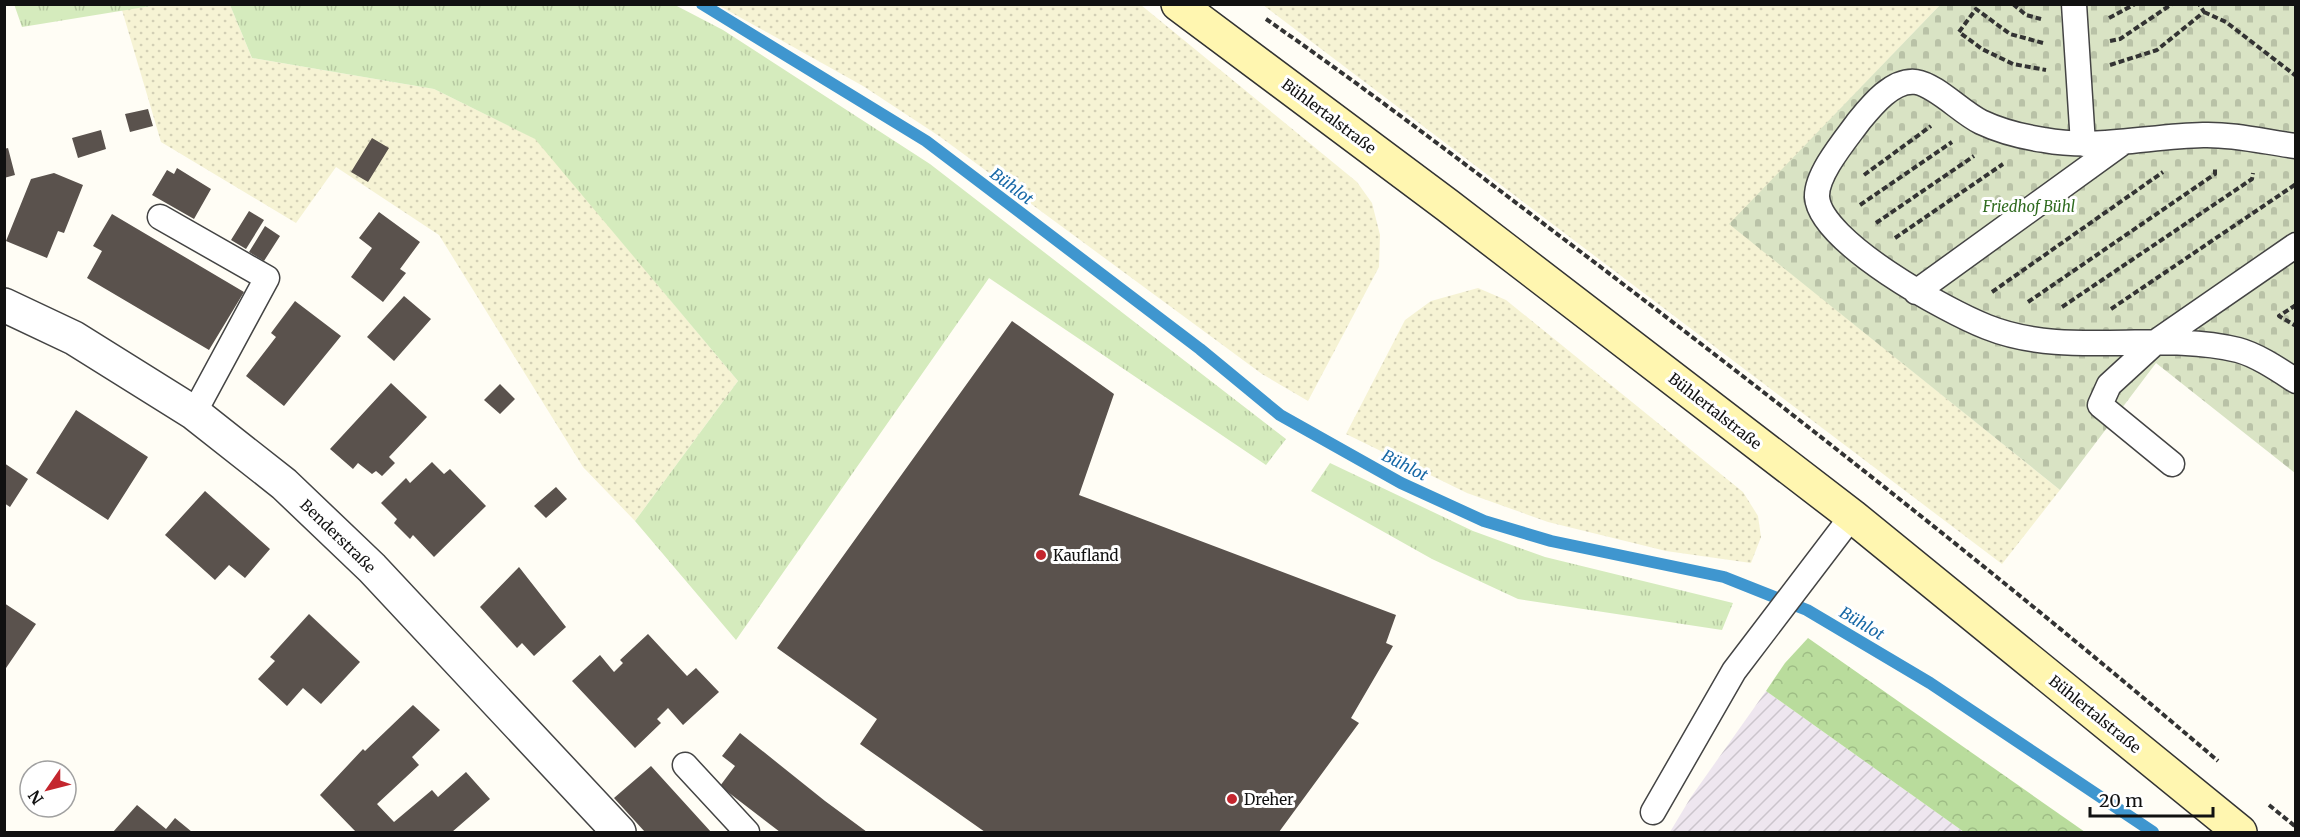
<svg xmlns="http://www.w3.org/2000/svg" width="2300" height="837" font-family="Merriweather,serif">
  <defs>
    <pattern id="industrial-furrows" width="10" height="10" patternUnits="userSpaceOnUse" patternTransform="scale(1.5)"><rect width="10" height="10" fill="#eee6ef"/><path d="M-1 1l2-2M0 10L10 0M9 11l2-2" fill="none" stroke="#cbc4cc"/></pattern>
    <pattern id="farmland-dots" width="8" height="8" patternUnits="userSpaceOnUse" patternTransform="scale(1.5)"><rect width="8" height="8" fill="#f6f3d4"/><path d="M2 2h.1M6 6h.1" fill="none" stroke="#d2cfb5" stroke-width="1.8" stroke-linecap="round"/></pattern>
    <pattern id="grass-tufts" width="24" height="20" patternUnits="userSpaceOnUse" patternTransform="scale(1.5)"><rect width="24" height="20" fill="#d5ebbd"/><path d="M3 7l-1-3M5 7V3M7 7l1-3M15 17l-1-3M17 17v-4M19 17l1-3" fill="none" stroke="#b6c8a1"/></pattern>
    <pattern id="forest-crowns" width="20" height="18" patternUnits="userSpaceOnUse" patternTransform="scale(1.5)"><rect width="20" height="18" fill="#b9dc9c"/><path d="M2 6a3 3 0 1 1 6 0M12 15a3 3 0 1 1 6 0" fill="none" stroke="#9ebc85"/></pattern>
    <pattern id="cemetery-stones" width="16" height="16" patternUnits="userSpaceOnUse" patternTransform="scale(1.5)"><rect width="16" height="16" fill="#d9e3c4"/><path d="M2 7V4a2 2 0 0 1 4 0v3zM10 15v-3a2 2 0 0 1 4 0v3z" fill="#b9c2a7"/></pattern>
  </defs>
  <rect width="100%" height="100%" fill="#fffdf5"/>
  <path fill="url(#industrial-furrows)" d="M 1766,691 L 1964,832 L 1670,832 L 1691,797 Z"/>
  <path fill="url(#farmland-dots)" d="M 157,5 L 230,5 L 252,58 L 434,89 L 536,139 L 738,381 L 635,521 L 583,467 L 439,235 L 336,167 L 296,223 L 161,142 L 122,10 Z
    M 718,5 L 1141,5 L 1357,182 L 1372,203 L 1380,235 L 1379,267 L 1308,401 L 1262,374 L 939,136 L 863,86 Z
    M 1263,5 L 1940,5 L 1730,224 L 2060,490 L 2002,564 Z
    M 1478,288 L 1506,300 L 1743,492 L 1758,516 L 1761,537 L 1751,563 L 1666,551 L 1548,522 L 1467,493 L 1346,434 L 1405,320 L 1431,301 Z"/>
  <path fill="url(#grass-tufts)" d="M 14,4 L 157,4 L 157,5 L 22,27 Z
    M 230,5 L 675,5 L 723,30 L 930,164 L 1286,439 L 1266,465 L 989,278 L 736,640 L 635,521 L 738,381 L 535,139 L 434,89 L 252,58 Z
    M 1330,463 L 1473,531 L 1545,557 L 1733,603 L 1722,630 L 1518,599 L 1432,559 L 1311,491 Z"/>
  <path fill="url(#forest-crowns)" d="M 1808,638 L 2085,832 L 1964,832 L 1766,691 L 1785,663 Z"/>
  <path fill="url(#cemetery-stones)" d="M 1940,5 L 2295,5 L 2295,473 L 2156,363 L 2060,490 L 1729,224 Z"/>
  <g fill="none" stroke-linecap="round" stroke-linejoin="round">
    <path stroke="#3f96cf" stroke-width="12" d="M 702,4 L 926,141 L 1200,349 L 1280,415 L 1401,483 L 1484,521 L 1551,541 L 1724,577 L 1807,610 L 1930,683 L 2153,832"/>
  </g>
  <path fill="#5a524d" d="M 148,109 L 153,126 L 130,132 L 125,114 Z
    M 101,130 L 106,149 L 78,158 L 72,138 Z
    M 372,138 L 389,148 L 368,182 L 351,172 Z
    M 8,148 L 15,175 L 4,178 L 4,149 Z
    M 177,168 L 211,189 L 194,219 L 152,195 L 167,170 L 174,174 Z
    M 54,173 L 83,185 L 64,233 L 58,231 L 47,258 L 6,241 L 31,179 Z
    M 249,211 L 264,220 L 246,249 L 231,240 Z
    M 379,212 L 420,242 L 400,269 L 406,273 L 383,302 L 351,277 L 372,248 L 359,238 Z
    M 112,214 L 244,292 L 209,350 L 87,278 L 102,251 L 93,246 Z
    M 265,226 L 280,236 L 264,261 L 249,252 Z
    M 404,296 L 431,319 L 394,361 L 367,337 Z
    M 295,301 L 341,336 L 284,406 L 246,376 L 276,337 L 271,333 Z
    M 1012,321 L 1114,394 L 1079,495 L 1396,615 L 1386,643 L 1393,646 L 1351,718 L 1359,723 L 1279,832 L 985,832 L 860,744 L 877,719 L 777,648 Z
    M 391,383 L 427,417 L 389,457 L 395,463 L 382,476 L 376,471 L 372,474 L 358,463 L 353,469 L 330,449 Z
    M 500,384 L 515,399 L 500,414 L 484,400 Z
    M 76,410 L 148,457 L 108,520 L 36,473 Z
    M 432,462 L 444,474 L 450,469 L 486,506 L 434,557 L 413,535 L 410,539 L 394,523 L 397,519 L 381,503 L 406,478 L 410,483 Z
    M 4,463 L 28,479 L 10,507 L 4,503 Z
    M 556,487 L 567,499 L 546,518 L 534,506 Z
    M 205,491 L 270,549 L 245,578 L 229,565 L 215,580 L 165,535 Z
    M 519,567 L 566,627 L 534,656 L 522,643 L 517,648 L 480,607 Z
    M 4,603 L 36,624 L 4,671 Z
    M 309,614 L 360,662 L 321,704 L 303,688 L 287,706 L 258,679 L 275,661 L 270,657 Z
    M 648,634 L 687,676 L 696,668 L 719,692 L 683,725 L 668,708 L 657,719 L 661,723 L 635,748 L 572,681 L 600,655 L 614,672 L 623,663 L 620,660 Z
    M 413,705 L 440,730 L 412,757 L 419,765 L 377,804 L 394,822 L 432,790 L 438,797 L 466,772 L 490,799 L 452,832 L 356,832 L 320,795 L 363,749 L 365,751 Z
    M 740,733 L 825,801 L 867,832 L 780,832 L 720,786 L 735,766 L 722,756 Z
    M 651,766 L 711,832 L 645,832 L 614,798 Z
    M 137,805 L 166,829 L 175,818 L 192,832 L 113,832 Z"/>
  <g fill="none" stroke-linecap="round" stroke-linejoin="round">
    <g stroke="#444" stroke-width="27">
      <path id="lane" d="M 2074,4 L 2083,144
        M 2296,146 C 2265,142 2234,134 2203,135 C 2150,136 2098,150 2044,140 C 2024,137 2000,131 1981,122 C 1962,113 1936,85 1916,82 C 1893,79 1872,105 1859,121 C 1846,139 1816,174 1817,197 C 1820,242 1948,312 1987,327 C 2067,359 2156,330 2238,350 C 2257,355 2279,370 2296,381
        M 160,217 L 267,278 L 194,413
        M 1916,292 L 2122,143
        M 2172,464 L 2100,405 L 2109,385 L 2157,341 L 2296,245
        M 685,765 L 747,832
        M 1653,812 L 1734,671 L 1852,516"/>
    </g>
    <g stroke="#444" stroke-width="36">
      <path id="street" d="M 4,305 L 74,338 L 194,413 L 284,484 L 372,568 L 619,832"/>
    </g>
    <g stroke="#333" stroke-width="36">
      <path id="secondary" d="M 1178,4 L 1447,205 L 1852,516 L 2240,832"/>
    </g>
    <path stroke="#333" stroke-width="4" stroke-dasharray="6 3" stroke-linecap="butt" d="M 2013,4 L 2026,15 L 2041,19
      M 2204,12 L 2226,22 L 2296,76
      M 2109,18 L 2135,4
      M 1266,19 C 1381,99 1491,184 1602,268 C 1812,428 2018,590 2218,761
      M 2110,41 L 2120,39 L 2172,4
      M 2043,43 L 2010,34 L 1976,9 L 1959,32 L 1982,49 L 2013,64 L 2046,70
      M 2110,65 L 2157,50 L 2204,12 L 2199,4
      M 1864,175 L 1931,126
      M 1860,205 L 1952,142
      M 1876,223 L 1974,156
      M 1895,238 L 2003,164
      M 1992,292 L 2163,172
      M 2028,302 L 2215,174 L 2215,168
      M 2296,305 L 2279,316 L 2296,326
      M 2062,307 L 2252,179 L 2253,173
      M 2111,309 L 2296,184
      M 2269,805 L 2296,827"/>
    <use href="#lane" stroke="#fff" stroke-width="24"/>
    <use href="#street" stroke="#fff" stroke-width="33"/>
    <use href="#secondary" stroke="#fff6b0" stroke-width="33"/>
  </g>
  <g fill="#c4262e" stroke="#fff" stroke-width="2">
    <circle cx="1041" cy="555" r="6"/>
    <circle cx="1232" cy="799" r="6"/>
  </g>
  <g text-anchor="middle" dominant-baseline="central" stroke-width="6" stroke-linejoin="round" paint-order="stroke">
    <g font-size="15" fill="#111" stroke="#fff">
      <text transform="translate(1329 116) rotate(37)">Bühlertalstraße</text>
      <text transform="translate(1715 411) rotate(38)">Bühlertalstraße</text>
      <text transform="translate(338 536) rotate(44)">Benderstraße</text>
      <text transform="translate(2095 714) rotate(39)">Bühlertalstraße</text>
    </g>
    <g font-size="15" font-style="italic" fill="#2f6b1f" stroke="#fff">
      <text x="2029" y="206">Friedhof Bühl</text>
    </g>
    <g font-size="15" fill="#111" stroke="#fff" text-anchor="start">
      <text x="1053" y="555">Kaufland</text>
      <text x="1244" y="799">Dreher</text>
    </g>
    <g font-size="16" font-style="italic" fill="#1768a6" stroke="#fff">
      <text transform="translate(1012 186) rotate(37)">Bühlot</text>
      <text transform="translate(1405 465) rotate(27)">Bühlot</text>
      <text transform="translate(1862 623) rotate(31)">Bühlot</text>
    </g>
  </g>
  <rect width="2300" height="837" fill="none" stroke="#111111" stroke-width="12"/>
  <g transform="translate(48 789) rotate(235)"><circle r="28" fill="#ffffff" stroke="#a0a0a0" stroke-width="1.5"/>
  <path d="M0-4.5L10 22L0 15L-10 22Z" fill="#c4262e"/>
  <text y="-9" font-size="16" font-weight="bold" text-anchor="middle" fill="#111111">N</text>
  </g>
  <path d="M2090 807v9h123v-9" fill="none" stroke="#111111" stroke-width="3"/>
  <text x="2099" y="807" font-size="18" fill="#111111" stroke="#ffffff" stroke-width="4.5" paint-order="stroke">20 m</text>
</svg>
